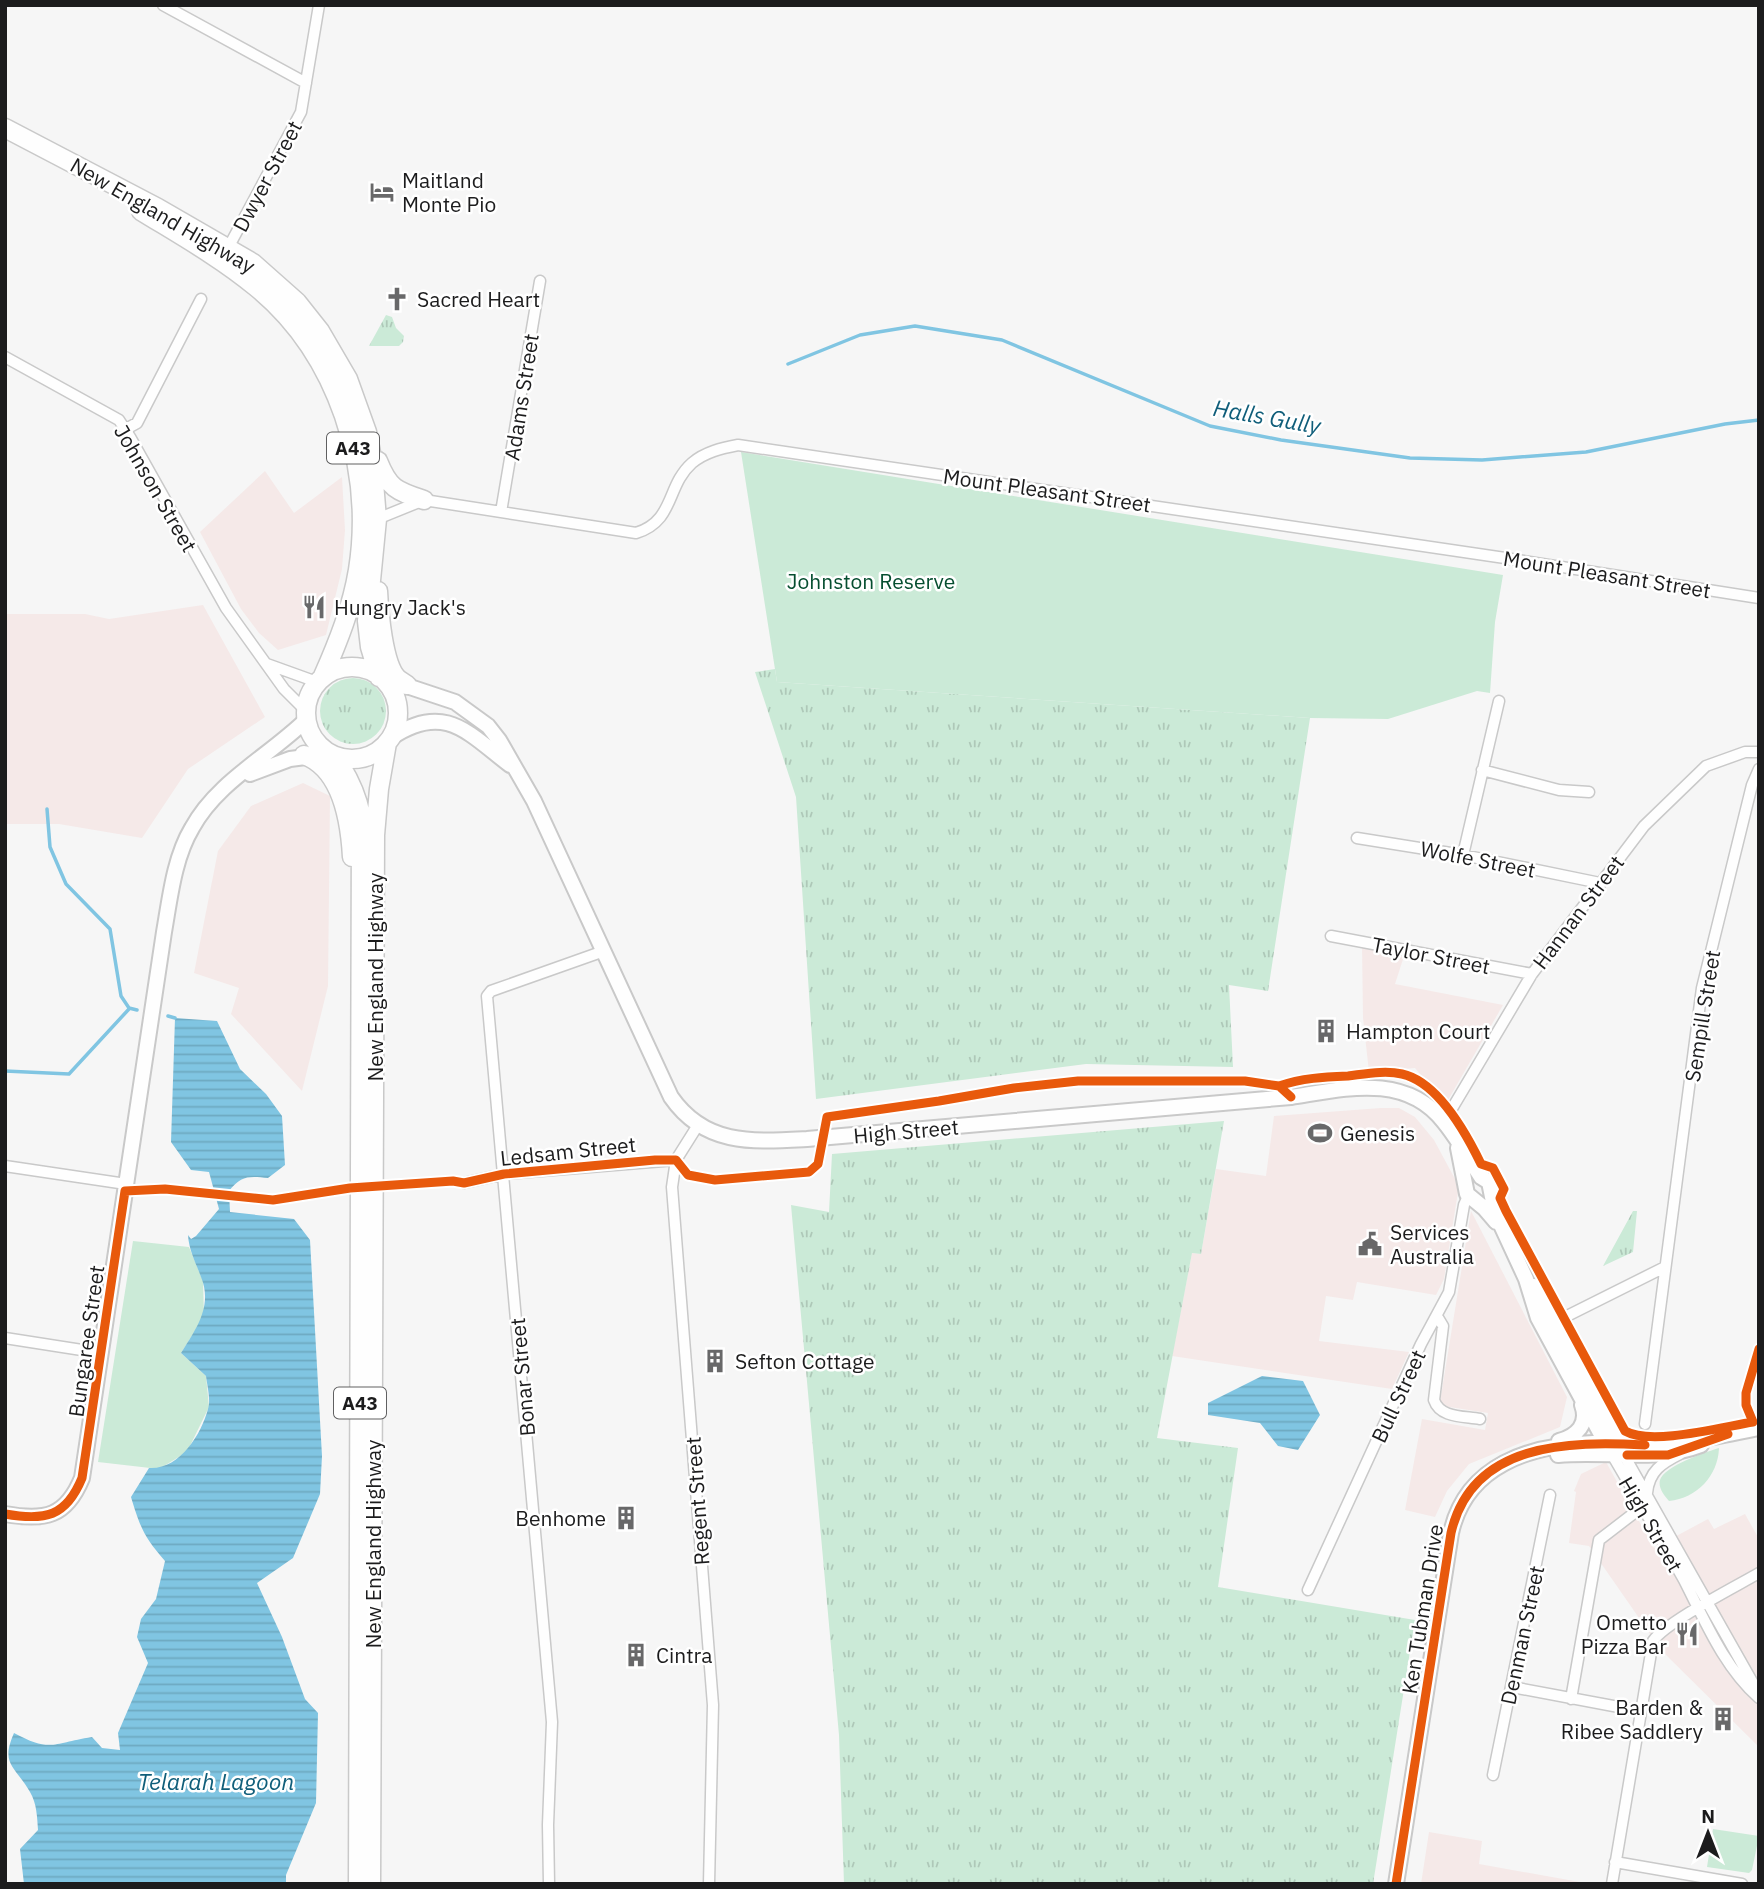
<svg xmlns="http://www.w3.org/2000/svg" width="1764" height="1889" font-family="'IBM Plex Sans',sans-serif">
  <defs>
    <pattern id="grass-tufts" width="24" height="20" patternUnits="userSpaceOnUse" patternTransform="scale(1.75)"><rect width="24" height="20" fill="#cbead7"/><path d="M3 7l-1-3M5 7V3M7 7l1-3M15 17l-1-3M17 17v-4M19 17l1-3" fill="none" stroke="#aec8b8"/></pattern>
    <pattern id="water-rules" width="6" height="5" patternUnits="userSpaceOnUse" patternTransform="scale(1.75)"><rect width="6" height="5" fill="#80c5e2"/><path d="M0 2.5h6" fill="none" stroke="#6ea9c1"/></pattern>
  </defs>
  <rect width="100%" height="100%" fill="#f6f6f6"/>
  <path fill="#f5e9e8" d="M 265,471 L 294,513 L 342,477 L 345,530 L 342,569 L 326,635 L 278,650 L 259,633 L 241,609 L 200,532 Z
    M 203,605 L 265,717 L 188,769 L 142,838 L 59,824 L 5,824 L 5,614 L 85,614 L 109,619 Z
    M 303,783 L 330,796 L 328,986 L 302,1091 L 231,1014 L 239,988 L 194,973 L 218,851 L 251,806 Z
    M 1362,944 L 1405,953 L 1395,984 L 1503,1005 L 1448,1100 L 1441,1099 L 1415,1068 L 1369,1072 L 1363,1018 Z
    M 1381,1108 L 1399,1108 L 1415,1117 L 1434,1140 L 1455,1179 L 1458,1192 L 1444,1279 L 1436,1295 L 1357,1282 L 1353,1300 L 1326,1296 L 1319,1341 L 1409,1352 L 1392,1389 L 1172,1356 L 1192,1253 L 1201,1254 L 1216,1169 L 1266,1176 L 1274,1116 Z
    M 1471,1211 L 1567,1397 L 1560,1427 L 1469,1464 L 1447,1491 L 1435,1517 L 1405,1510 L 1422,1419 L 1485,1430 L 1488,1413 L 1443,1406 L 1440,1402 Z
    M 1606,1462 L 1654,1548 L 1708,1519 L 1714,1529 L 1745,1514 L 1759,1539 L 1759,1747 L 1662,1651 L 1589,1546 L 1569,1543 L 1576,1492 L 1574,1491 L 1581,1474 Z
    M 1429,1832 L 1482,1841 L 1479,1864 L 1591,1884 L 1421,1884 Z"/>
  <path fill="url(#grass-tufts)" d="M 386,315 L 392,317 L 396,328 L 404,336 L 403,342 L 399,346 L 369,346 Z
    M 775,669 L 777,682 L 1310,718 L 1268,991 L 1229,985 L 1233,1067 L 1086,1064 L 816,1099 L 796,797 L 755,672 Z
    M320 711a33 33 0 1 1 66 0a33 33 0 1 1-66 0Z
    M 1224,1121 L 1201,1254 L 1192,1253 L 1157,1438 L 1238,1448 L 1218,1587 L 1415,1620 L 1373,1884 L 844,1884 L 839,1735 L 791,1205 L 829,1212 L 832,1154 Z
    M 1633,1211 L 1637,1211 L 1633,1252 L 1603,1266 Z"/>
  <path fill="#cbead7" d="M 741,452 L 1503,575 L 1495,622 L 1490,693 L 1477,691 L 1388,719 L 1310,718 L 777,682 Z
    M 133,1241 L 189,1247 L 203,1281 L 204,1317 L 181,1353 L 206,1376 L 209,1407 L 187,1452 L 159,1469 L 98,1462 Z
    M 1719,1448 C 1718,1476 1697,1498 1669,1501 C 1664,1495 1658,1488 1660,1480 C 1664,1466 1706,1452 1719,1448 Z
    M 1713,1829 L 1759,1836 L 1752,1870 L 1749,1873 L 1707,1867 Z"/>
  <path fill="url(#water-rules)" d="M 175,1018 L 217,1021 L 240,1069 L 266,1094 L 282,1116 L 285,1165 L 268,1178 C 250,1176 241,1175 229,1191 L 230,1212 L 294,1219 L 310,1240 L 322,1456 L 320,1494 L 293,1558 L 257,1583 L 282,1637 L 305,1699 L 318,1713 L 316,1803 L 286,1875 L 286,1884 L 24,1884 L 20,1849 L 38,1830 C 37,1817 37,1804 30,1792 C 15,1766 0,1765 14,1733 C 51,1753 53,1743 92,1737 L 102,1748 L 120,1750 L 118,1733 L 148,1663 L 137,1637 L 141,1619 L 156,1599 L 165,1561 C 144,1537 140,1527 131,1497 L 149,1468 C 179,1470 201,1435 208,1409 C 211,1400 207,1385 206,1376 L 181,1353 C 196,1329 213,1306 201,1277 C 196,1263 189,1251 188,1235 L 191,1239 L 196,1236 L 219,1209 L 209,1172 L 191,1170 L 171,1142 Z
    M 1262,1376 L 1303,1381 L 1320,1415 L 1298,1450 L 1278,1446 L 1260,1423 L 1208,1415 L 1208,1403 Z"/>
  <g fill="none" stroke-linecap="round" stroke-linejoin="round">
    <path stroke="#80c5e2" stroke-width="3.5" d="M 788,364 L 860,335 L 915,326 L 1002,340 L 1210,426 L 1281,440 L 1410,458 L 1482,460 L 1586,452 L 1725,424 L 1759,420
      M 47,809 L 50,847 L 66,884 L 110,929 L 121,996 L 129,1008 L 137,1010
      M 168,1016 L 175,1018
      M 5,1071 L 69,1074 L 129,1009"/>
    <g stroke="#c9c9c9" stroke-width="13">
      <path id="street" d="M 163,5 L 306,83
        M 227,250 L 301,112 L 319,5
        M 5,357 L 119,420 L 130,437 L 226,608 L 284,689 L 305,710
        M 126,429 L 137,423 L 201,299
        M 501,512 L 540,281
        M 377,519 L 424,500 L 636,533 C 675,521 666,486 692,463 C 705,452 722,448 738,445 L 1505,558 L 1759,598
        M 267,664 L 317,682
        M 1482,770 L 1559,790 L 1589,792
        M 1357,838 L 1463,855 L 1600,883
        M 1463,855 L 1499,701
        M 1331,936 L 1532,974
        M 1444,1122 L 1532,974 L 1644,826 L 1706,766 L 1745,752 L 1759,752
        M 698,1125 L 676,1160 L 672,1187 L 713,1705 L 709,1884
        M 5,1166 L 126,1184
        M 464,1183 L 504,1174 L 676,1160
        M 1437,1316 L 1443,1326 L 1434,1400 C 1440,1418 1463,1416 1480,1419
        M 1551,1324 L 1665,1267
        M 5,1338 L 101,1353
        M 1645,1424 L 1702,988 L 1752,785 L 1759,769
        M 1611,1453 C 1636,1495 1660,1538 1684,1580 C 1705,1621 1724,1667 1759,1698
        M 1624,1455 L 1758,1692
        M 1647,1493 C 1649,1471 1662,1463 1680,1454
        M 1308,1590 L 1421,1344 L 1449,1292 L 1464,1205 L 1468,1196
        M 1512,1687 L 1640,1711
        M 1571,1699 L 1599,1540 L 1642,1507
        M 1493,1775 L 1550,1495
        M 1615,1862 L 1742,1884
        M 549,1884 L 548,1825 L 552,1722 L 487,996 L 491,991 L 604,951
        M 1612,1884 L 1653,1641 C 1666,1622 1735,1587 1759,1573"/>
    </g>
    <g stroke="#c9c9c9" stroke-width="18">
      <path id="secondary" d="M 398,683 L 455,702 L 488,726 L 499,740 L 534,801 L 671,1097 C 705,1146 753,1142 807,1139 L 1291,1097 C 1344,1089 1405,1072 1444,1122 C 1458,1139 1469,1159 1481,1177 L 1489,1182 L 1495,1212 L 1526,1279 L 1538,1318 L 1611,1453
        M 392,737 C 445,702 468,733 510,765
        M 250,774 L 290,759 L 329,754
        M 1458,1148 L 1467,1194 L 1484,1208 L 1496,1222
        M 1534,1286 L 1550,1312 L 1620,1447
        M 1559,1441 C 1577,1436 1589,1424 1582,1405
        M 1558,1455 C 1607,1450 1654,1463 1701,1445
        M 5,1514 C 45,1521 66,1517 82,1478 L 164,932 C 170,898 174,858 192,828 C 217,782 269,756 306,720
        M 1396,1884 L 1451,1533 C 1466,1465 1530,1445 1593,1443 C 1613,1442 1632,1446 1652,1445 C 1688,1443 1724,1435 1759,1428"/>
    </g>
    <g stroke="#c9c9c9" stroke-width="21">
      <path id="highway" d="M 5,128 L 158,208 L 253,263 L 297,302 L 320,331 L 348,379 L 367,432 L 372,458 L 377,519 L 367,621 L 370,647 L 379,677
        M 141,211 C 180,235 221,258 256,287 C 338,354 374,468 358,570 C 352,607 338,642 323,676
        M 378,461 C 389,489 397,491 424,500
        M 378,591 C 379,611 383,665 398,679 C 401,681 404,683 407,685
        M306 713a46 46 0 1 1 92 0a46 46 0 1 1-92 0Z
        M 304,755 C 342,769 350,821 352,857
        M 334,756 C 348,775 356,792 361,815 L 358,1884
        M 371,1884 L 375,835 L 379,789 L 387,743"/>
    </g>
    <use href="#street" stroke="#fefefe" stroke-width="10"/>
    <use href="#secondary" stroke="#fefefe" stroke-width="14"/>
    <use href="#highway" stroke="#fefefe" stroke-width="18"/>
    <g stroke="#fff" stroke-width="13">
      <path id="cycleway" d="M 1279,1086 C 1302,1078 1324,1077 1348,1076 C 1365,1074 1385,1070 1402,1074 C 1438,1082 1466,1133 1481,1164 L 1493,1168 L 1504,1189 L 1500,1198 L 1506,1211 L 1625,1431 C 1651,1446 1722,1427 1753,1422 L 1746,1405 L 1746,1393 L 1759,1349
        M 1627,1455 L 1668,1455 L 1728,1434
        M 5,1514 C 45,1521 66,1517 82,1478 L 125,1191 L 165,1189 L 273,1200 L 350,1188 L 453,1181 L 464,1183 L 504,1174 L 655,1160 L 676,1160 L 688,1175 L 715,1180 L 809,1172 L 818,1164 L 827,1117 L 939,1101 L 1014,1088 L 1078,1081 L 1245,1081 L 1279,1086 L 1291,1097
        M 1396,1884 L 1451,1533 C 1472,1442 1569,1441 1645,1445"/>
    </g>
    <use href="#cycleway" stroke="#e8590c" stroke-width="9"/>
  </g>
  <defs>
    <g id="hotel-bare" transform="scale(1.89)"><path d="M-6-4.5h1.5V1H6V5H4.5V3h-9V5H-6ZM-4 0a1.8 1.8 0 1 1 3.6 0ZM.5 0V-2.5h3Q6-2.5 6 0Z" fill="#686869" stroke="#fff" stroke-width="2.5" paint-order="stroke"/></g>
    <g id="church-bare" transform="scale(1.89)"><path d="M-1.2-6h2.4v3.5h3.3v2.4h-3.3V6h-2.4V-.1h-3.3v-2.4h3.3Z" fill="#686869" stroke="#fff" stroke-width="2.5" paint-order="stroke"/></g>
    <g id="restaurant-bare" transform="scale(1.89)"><path d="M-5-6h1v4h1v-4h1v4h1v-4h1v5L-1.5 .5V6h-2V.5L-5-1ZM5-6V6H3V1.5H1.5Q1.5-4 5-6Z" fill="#686869" stroke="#fff" stroke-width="2.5" paint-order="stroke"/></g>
    <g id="building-bare" transform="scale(1.89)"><path d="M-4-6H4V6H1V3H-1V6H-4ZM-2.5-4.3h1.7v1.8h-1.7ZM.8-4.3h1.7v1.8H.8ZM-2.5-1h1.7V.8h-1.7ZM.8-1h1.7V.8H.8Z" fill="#686869" stroke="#fff" stroke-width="2.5" paint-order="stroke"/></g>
    <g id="stadium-bare" transform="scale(1.89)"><path d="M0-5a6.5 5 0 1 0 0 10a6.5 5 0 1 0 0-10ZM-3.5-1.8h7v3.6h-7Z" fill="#686869" stroke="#fff" stroke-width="2.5" paint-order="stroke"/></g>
    <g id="civic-bare" transform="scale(1.89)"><path d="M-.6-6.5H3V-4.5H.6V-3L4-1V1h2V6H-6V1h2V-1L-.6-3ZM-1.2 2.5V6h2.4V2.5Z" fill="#686869" stroke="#fff" stroke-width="2.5" paint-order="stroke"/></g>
  </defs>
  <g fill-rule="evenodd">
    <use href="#hotel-bare" x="382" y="192"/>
    <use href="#church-bare" x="397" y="299"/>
    <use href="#restaurant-bare" x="314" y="607"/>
    <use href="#building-bare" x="1326" y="1031"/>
    <use href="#stadium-bare" x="1320" y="1133"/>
    <use href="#civic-bare" x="1370" y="1244"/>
    <use href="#building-bare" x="715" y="1361"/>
    <use href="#building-bare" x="626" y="1518"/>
    <use href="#restaurant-bare" x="1687" y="1634"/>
    <use href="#building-bare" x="636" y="1655"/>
    <use href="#building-bare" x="1723" y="1719"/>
  </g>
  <g text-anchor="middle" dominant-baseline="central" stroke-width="5" stroke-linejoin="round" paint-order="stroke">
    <g fill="#fff" stroke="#606061" stroke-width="2">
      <rect x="327" y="432.5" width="52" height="31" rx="5"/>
      <rect x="334" y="1387.5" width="52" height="31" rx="5"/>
    </g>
    <g font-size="19" font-weight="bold" fill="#1c1c1d">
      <text x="353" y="448">A43</text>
      <text x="360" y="1403">A43</text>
    </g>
    <g font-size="21" fill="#1c1c1d" stroke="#fff">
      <text transform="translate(267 176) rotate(-62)">Dwyer Street</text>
      <text transform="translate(163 215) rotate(30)">New England Highway</text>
      <text transform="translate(521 397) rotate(-81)">Adams Street</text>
      <text transform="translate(156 488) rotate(60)">Johnson Street</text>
      <text transform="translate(1047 490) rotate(8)">Mount Pleasant Street</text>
      <text transform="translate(1607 574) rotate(9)">Mount Pleasant Street</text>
      <text transform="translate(1478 859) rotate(11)">Wolfe Street</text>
      <text transform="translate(1578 912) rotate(-53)">Hannan Street</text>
      <text transform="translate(1431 955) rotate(11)">Taylor Street</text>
      <text transform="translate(375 977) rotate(-90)">New England Highway</text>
      <text transform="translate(1702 1016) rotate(-81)">Sempill Street</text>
      <text transform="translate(906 1131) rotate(-5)">High Street</text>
      <text transform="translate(568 1151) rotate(-6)">Ledsam Street</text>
      <text transform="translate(86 1341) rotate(-82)">Bungaree Street</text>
      <text transform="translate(522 1377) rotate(-95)">Bonar Street</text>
      <text transform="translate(1398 1396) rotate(-65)">Bull Street</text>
      <text transform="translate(697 1501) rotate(-94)">Regent Street</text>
      <text transform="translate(1651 1524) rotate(60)">High Street</text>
      <text transform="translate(373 1544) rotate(-90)">New England Highway</text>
      <text transform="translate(1422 1609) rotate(-81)">Ken Tubman Drive</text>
      <text transform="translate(1522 1635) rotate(-78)">Denman Street</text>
    </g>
    <g font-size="21" fill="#1c1c1d" stroke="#fff" text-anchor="start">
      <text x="402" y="180">Maitland<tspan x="402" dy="24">Monte Pio</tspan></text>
      <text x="417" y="299">Sacred Heart</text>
      <text x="334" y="607">Hungry Jack's</text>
      <text x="1346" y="1031">Hampton Court</text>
      <text x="1340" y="1133">Genesis</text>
      <text x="1390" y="1232">Services<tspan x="1390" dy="24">Australia</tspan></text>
      <text x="735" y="1361">Sefton Cottage</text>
      <text x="606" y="1518" text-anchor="end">Benhome</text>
      <text x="1667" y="1622" text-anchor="end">Ometto<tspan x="1667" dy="24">Pizza Bar</tspan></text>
      <text x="656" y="1655">Cintra</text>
      <text x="1703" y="1707" text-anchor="end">Barden &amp;<tspan x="1703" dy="24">Ribee Saddlery</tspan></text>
    </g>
    <g font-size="21" fill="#064e30" stroke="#fff">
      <text x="871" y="581">Johnston Reserve</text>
    </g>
    <g font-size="23" font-style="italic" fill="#105e7a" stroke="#fff">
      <text transform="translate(1267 416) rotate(10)">Halls Gully</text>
      <text x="216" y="1781">Telarah Lagoon</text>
    </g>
  </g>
  <rect width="1764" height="1889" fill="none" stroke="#1c1c1d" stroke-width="14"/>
  <g transform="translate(1708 1833)" stroke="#ffffff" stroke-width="5" paint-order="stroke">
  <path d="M0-5L12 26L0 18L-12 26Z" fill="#1c1c1d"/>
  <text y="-10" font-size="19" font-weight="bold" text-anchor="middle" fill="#1c1c1d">N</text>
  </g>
</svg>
